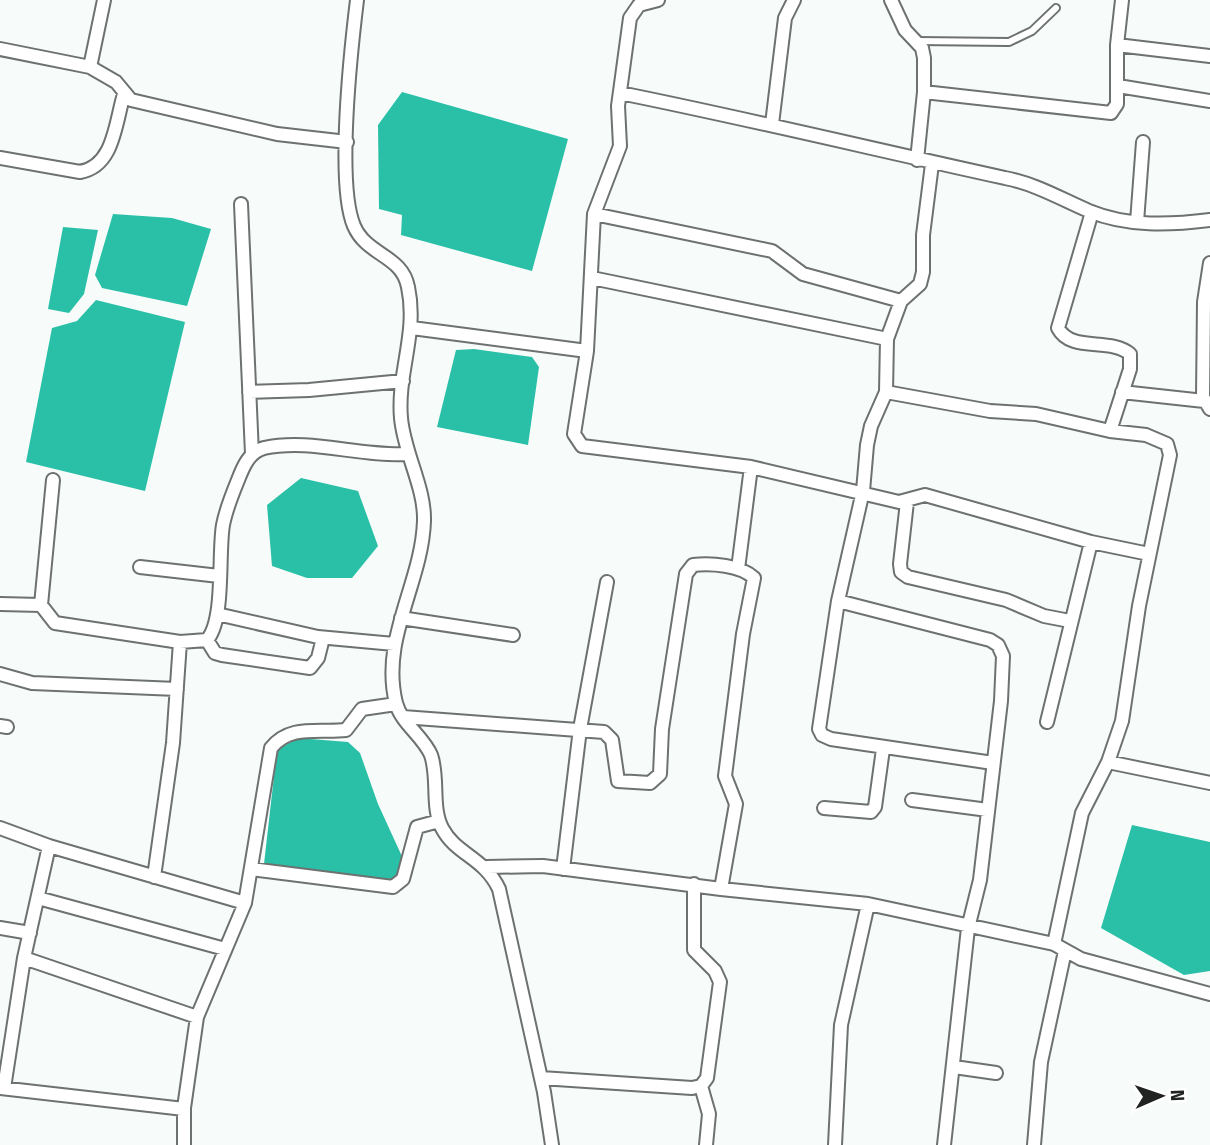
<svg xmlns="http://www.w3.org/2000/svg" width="1210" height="1145" font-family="'Fira Sans Condensed',sans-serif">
  <rect width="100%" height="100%" fill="#f7fbfa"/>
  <path fill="#2ac0a7" d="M 402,92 L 568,139 L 532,271 L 401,235 L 402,215 L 379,209 L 378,125 Z
    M 113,214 L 172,218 L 211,229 L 187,306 L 102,288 L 95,275 Z
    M 63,227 L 98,230 L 84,294 L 69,313 L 48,309 Z
    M 96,300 L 185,322 L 145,491 L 26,462 L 52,328 L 77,321 Z
    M 474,349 L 532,357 L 539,367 L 528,445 L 437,427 L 456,350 Z
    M 301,478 L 358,491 L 378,546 L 352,578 L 307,578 L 272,566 L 267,505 Z
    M 298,738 L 348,742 L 360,753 L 378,804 L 405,863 L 396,882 L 264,864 L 277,750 Z
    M 1132,825 L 1210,842 L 1210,971 L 1184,975 L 1101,928 Z"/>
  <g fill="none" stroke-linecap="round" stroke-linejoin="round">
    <g stroke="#6d7170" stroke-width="10">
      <path id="service" d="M 917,41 L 1009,42 L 1032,31 L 1056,8"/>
    </g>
    <g stroke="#6d7170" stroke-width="16">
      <path id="minor" d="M 357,0 C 351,49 336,184 354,226 C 367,256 402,255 408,287 C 418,333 397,373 401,418 C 404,453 425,487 424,521 C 422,583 380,639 396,703 C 401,723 423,736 431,755 C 439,778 431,807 442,828 C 456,855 484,857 499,889 L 544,1092 L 552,1145
        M 658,0 L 639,5 L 630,18 L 618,106 L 620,146 L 594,214 L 587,351 L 574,434 L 582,446 L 751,467 L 899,502 L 925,495 L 1091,542 L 1149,554
        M 891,0 L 905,30 L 922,48 L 924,58 L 924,92 L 917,160
        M 1117,45 L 1210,56
        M 0,49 L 90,67 L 116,82 L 131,100 L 277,134 L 347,142
        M 90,67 L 104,0
        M 1118,86 L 1210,101
        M 924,92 L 1111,113 L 1117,104 L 1117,45 L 1122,0
        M 620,93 C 749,119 877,150 1005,178 C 1036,184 1061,199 1089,211 C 1128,227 1170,225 1210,220
        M 772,124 L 785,18 L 794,0
        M 0,158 L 80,172 C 114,166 115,124 124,94
        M 932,164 L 923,235 L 923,272 L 920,284 L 901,301 L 887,339 L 886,392 L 871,426 L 867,445 L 863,491 L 838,601 L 819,729 L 822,735 L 831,739 L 993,763
        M 241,204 L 252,454
        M 1092,212 L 1058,328 C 1071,353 1110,337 1130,354 L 1130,369 L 1110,431
        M 594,214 L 772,251 L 803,274 L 901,301
        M 1137,222 L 1143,142
        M 1210,263 L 1204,302 L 1203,397 L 1210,409
        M 592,278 L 887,339
        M 412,328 L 587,351
        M 249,392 L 309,390 L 403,381
        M 886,392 L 990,411 L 1036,414 L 1110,431 L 1146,435 L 1167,444 L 1170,455 L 1139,606 L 1122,721 L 1108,762 L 1082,813 L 1054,944
        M 1122,392 L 1204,401
        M 907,502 L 900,564 L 901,572 L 908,577 L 1006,600 L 1044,616 L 1070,621
        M 140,567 L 219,576
        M 738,569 L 751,467
        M 838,601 L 990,640 L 998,645 L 1003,656 L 1001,701 L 980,880 L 968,928 L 944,1145
        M 0,604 L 41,605 L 55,623 L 180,642 L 207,640 C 225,620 218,554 223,525 C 226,509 232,495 238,480 C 243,467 249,452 264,448 C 311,438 360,457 408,454
        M 41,605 L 53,480
        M 217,614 L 318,637 L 394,644
        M 401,618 L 513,635
        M 207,640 L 215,653 L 222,655 L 310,668 L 318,658 L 323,638
        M 0,674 L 32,683 L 177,689
        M 403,717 L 604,732 L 612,740 L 618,781 L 650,783 L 660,774 L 662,729 L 686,574 L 693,565 C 711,563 741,565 754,578 L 743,634 L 725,776 L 736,804 L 721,889
        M 1047,722 L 1091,542
        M 0,726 L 7,727
        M 1108,762 L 1210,783
        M 912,800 L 988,810
        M 824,808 L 871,812 L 875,807 L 883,749
        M 0,828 L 49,846 L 245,903
        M 487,867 L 543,866 L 721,889 L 868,904 L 1054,944 L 1081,959 L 1210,994
        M 251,869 L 393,887 L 403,879 L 417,827 L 439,821
        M 563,869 L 580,729 L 607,582
        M 154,877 L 173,743 L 180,642
        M 38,898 L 225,949
        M 0,928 L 30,933
        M 24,958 L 197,1017
        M 954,1067 L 996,1073
        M 541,1078 L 692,1088 L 701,1086 L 707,1078 L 720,982 L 715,971 L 694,950 L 694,884
        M 701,1086 L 709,1114 L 706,1145
        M 0,1088 L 184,1109
        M 4,1088 L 24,958 L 49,846
        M 184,1145 L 184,1108 L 197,1017 L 245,903 L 271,748 C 290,724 319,733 346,730 L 362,709 L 396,704
        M 835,1145 L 841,1025 L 868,904
        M 1034,1145 L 1041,1062 L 1065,951"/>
    </g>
    <use href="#service" stroke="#fff" stroke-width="6"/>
    <use href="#minor" stroke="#fff" stroke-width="12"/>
  </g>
  <g transform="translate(1161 1096) rotate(88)" stroke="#ffffff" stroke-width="5" paint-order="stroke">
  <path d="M0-5L12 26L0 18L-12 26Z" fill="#212222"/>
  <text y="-10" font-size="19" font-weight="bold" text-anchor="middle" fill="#212222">N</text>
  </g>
</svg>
